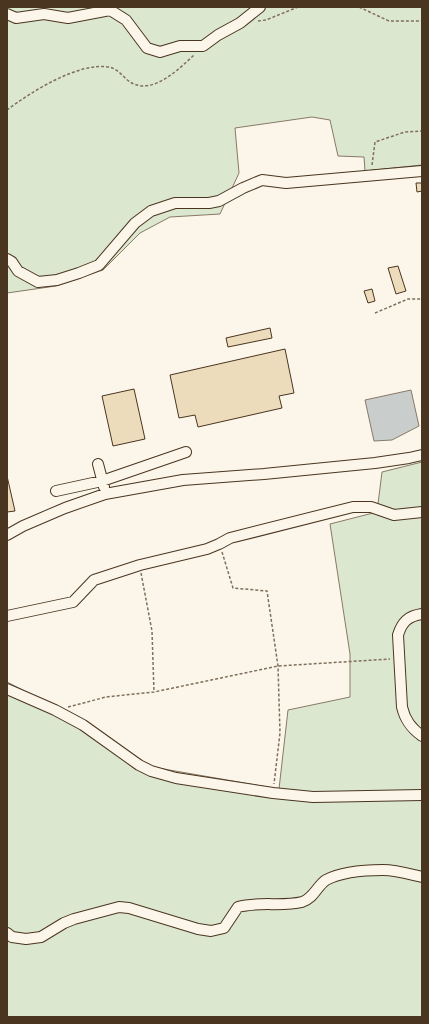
<svg xmlns="http://www.w3.org/2000/svg" width="429" height="1024" font-family="'DejaVu Sans',sans-serif">
  <rect width="100%" height="100%" fill="#fbf6e9"/>
  <path fill="#dce7d0" stroke="#887966" d="M 7,7 L 422,7 L 422,165 L 365,171 L 364,157 L 338,156 L 330,120 L 312,117 L 235,128 L 239,173 L 220,214 L 170,217 L 140,233 L 103,270 L 56,286 L 7,293 Z
    M 422,462 L 422,1017 L 7,1017 L 7,682 L 67,713 L 152,767 L 279,789 L 288,710 L 350,697 L 350,654 L 330,524 L 377,512 L 382,472 Z"/>
  <path fill="#c9cecd" stroke="#887966" d="M 411,390 L 419,426 L 392,440 L 374,441 L 365,400 Z"/>
  <path fill="#ecdcbc" stroke="#4a3520" d="M 416,183 L 422,183 L 422,191 L 417,192 Z
    M 398,266 L 406,291 L 396,294 L 388,268 Z
    M 372,289 L 375,301 L 368,303 L 364,291 Z
    M 270,328 L 272,338 L 228,347 L 226,338 Z
    M 285,349 L 294,393 L 279,396 L 282,408 L 198,427 L 195,415 L 179,418 L 170,375 Z
    M 134,389 L 145,439 L 113,446 L 102,396 Z
    M 7,476 L 15,511 L 7,512 Z"/>
  <g fill="none" stroke-linecap="round" stroke-linejoin="round">
    <g stroke="#4a3520" stroke-width="12">
      <path id="minor" d="M 7,14 L 16,18 L 44,14 L 68,18 L 110,10 L 126,20 L 147,48 L 160,52 L 180,46 L 203,46 L 218,35 L 240,23 L 260,7
        M 7,259 L 12,262 L 18,271 L 38,282 L 57,280 L 79,273 L 99,265 L 135,223 L 151,211 L 175,203 L 209,203 L 219,201 L 243,188 L 262,180 L 286,183 L 422,171
        M 98,464 L 104,487
        M 56,491 L 102,481 L 186,452
        M 7,535 L 23,526 L 65,508 L 105,494 L 183,480 L 264,474 L 375,463 L 409,458 L 422,455
        M 422,614 C 408,616 402,622 398,635 L 402,707 C 405,720 411,728 422,736
        M 7,616 L 73,602 L 94,580 L 140,565 L 207,549 L 219,544 L 230,538 L 353,507 L 371,507 L 394,515 L 422,512
        M 7,689 L 55,710 L 83,725 L 139,765 L 151,771 L 176,778 L 273,793 L 313,797 L 422,795
        M 7,933 L 12,937 L 26,939 L 41,937 L 64,923 L 74,919 L 119,907 L 129,908 L 198,929 L 211,931 L 224,928 L 238,907 C 259,901 282,907 302,902 C 313,899 317,886 326,880 C 341,872 366,870 383,870 C 396,870 409,874 422,877"/>
    </g>
    <path stroke="#7f6f5c" stroke-width="1.5" stroke-dasharray="3 2" stroke-linecap="butt" d="M 359,7 L 389,21 L 422,21
      M 258,21 L 266,20 L 298,7
      M 7,110 C 31,92 78,62 109,67 C 120,69 125,81 134,84 C 155,93 180,68 194,55
      M 372,165 L 375,142 L 405,132 L 422,131
      M 375,313 L 408,299 L 422,299
      M 222,552 L 233,588 L 267,591 L 278,666 L 280,733 L 274,784
      M 141,573 L 152,631 L 154,692
      M 68,707 L 106,697 L 154,692 L 278,666 L 390,659"/>
    <use href="#minor" stroke="#fbf6e9" stroke-width="10"/>
  </g>
  <rect width="429" height="1024" fill="none" stroke="#4a3520" stroke-width="16"/>
</svg>
